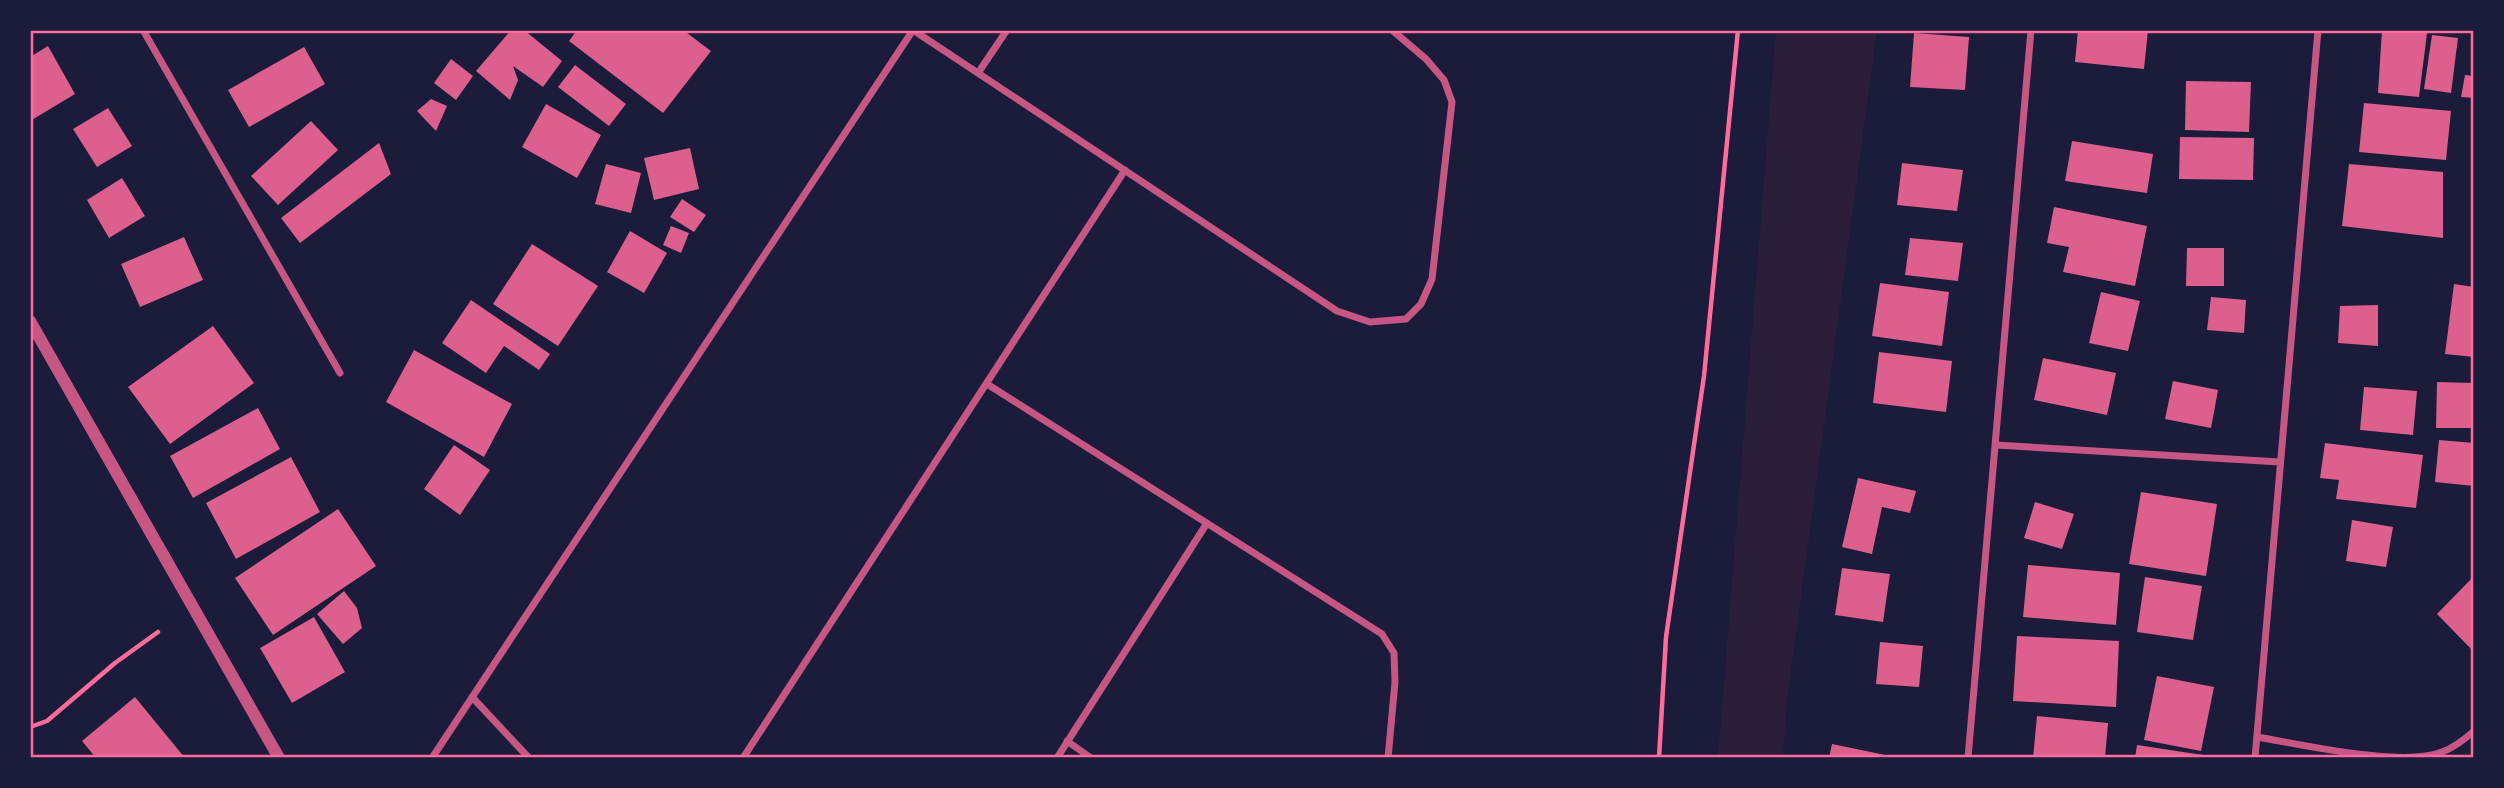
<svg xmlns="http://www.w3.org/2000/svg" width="2504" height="788" font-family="Signika,sans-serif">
  <rect width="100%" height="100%" fill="#1b1b3a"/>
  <path fill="#2a1e3b" d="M 1776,30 L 1877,30 L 1787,701 L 1783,758 L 1718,758 Z"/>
  <path fill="#dd5f8e" d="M 511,30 L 524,30 L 562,61 L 543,87 L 513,66 L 518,80 L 510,100 L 476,71 Z
    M 577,30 L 683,30 L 711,51 L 663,113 L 569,41 Z
    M 2078,30 L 2148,30 L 2144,69 L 2075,62 Z
    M 2382,30 L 2427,33 L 2419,97 L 2378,93 Z
    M 1914,33 L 1969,37 L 1965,90 L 1910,87 Z
    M 2432,35 L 2458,38 L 2451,93 L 2424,89 Z
    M 48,46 L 75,94 L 30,121 L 30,57 Z
    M 304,47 L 325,84 L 249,127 L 228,90 Z
    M 451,59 L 473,76 L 456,100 L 434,83 Z
    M 575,65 L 626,104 L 609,126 L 558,87 Z
    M 2465,75 L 2474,76 L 2474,98 L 2461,97 Z
    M 2186,81 L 2251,82 L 2249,132 L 2185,130 Z
    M 431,99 L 447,106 L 436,131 L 417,111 Z
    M 2364,103 L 2451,111 L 2446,160 L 2359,152 Z
    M 546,104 L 601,135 L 577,178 L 522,147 Z
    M 108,108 L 132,146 L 97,167 L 73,129 Z
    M 311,121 L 338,150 L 278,205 L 251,176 Z
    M 2180,137 L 2254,138 L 2253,180 L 2179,179 Z
    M 2072,141 L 2153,154 L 2147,193 L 2065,181 Z
    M 379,143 L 391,174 L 300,243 L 281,218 Z
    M 690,148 L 699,189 L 654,200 L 644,158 Z
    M 1902,163 L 1963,170 L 1957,211 L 1897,205 Z
    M 606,164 L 641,173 L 631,213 L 595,204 Z
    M 2349,164 L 2443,172 L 2443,238 L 2342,226 Z
    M 122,178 L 145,216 L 109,238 L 87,200 Z
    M 682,199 L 706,215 L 694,232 L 670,217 Z
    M 2054,207 L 2147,226 L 2135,286 L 2063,272 L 2069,247 L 2047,243 Z
    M 671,226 L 689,233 L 681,253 L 663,245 Z
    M 630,231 L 667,253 L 644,293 L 607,272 Z
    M 184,237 L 203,280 L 140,307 L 121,264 Z
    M 1910,238 L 1963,243 L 1958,281 L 1905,275 Z
    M 532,244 L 598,286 L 558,346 L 493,304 Z
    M 2187,248 L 2224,248 L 2224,286 L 2186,286 Z
    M 1880,283 L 1949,292 L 1942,346 L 1872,336 Z
    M 2454,284 L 2474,287 L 2474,357 L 2445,354 Z
    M 2101,292 L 2140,301 L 2128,351 L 2089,343 Z
    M 2211,297 L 2246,300 L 2244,333 L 2207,330 Z
    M 471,300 L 550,354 L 539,370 L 504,346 L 486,373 L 442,343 Z
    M 2378,305 L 2378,346 L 2338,343 L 2340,306 Z
    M 213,326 L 254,383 L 170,444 L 128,387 Z
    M 414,350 L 512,404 L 484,457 L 386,402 Z
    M 1879,352 L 1952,361 L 1946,412 L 1873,403 Z
    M 2043,358 L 2116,373 L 2107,415 L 2034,400 Z
    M 2173,381 L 2218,390 L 2211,428 L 2165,419 Z
    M 2437,382 L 2474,383 L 2474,428 L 2436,428 Z
    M 2364,387 L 2417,391 L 2413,435 L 2360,430 Z
    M 258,408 L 280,449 L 193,498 L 170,456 Z
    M 2439,440 L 2474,443 L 2474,486 L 2435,482 Z
    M 2325,443 L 2423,455 L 2416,508 L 2336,499 L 2339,480 L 2320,478 Z
    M 454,445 L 490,470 L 460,515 L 424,489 Z
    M 291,457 L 320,512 L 236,559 L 206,503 Z
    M 1858,478 L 1916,491 L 1910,513 L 1882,507 L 1872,554 L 1842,547 Z
    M 2141,492 L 2217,504 L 2206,576 L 2129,564 Z
    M 2035,502 L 2074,514 L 2062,549 L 2024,538 Z
    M 338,509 L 376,566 L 273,635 L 235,578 Z
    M 2352,520 L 2393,527 L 2386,567 L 2346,561 Z
    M 2028,565 L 2120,573 L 2116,625 L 2023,617 Z
    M 1842,568 L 1890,574 L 1883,622 L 1835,615 Z
    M 2474,576 L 2474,652 L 2437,614 Z
    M 2145,577 L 2202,586 L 2193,640 L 2137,632 Z
    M 344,591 L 357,608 L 362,628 L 343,644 L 317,614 Z
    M 314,617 L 345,672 L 292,703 L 260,648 Z
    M 2017,636 L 2119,641 L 2116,707 L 2013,701 Z
    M 1880,642 L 1923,646 L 1919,687 L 1876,684 Z
    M 2157,676 L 2214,687 L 2201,751 L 2144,740 Z
    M 135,697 L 185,758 L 96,758 L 82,741 Z
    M 2037,716 L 2108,723 L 2105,758 L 2033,758 Z
    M 1832,744 L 1895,757 L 1895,758 L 1829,758 Z
    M 2137,745 L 2203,755 L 2202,758 L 2135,758 Z"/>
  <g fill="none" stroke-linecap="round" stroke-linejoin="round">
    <path stroke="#ff6b9d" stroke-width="4.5" d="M 30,727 L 47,721 L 115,663 L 158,632
      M 1659,758 L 1666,637 L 1704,376 L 1738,30"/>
    <path stroke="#c65784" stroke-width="7" d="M 143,30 L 340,373
      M 913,30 L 1337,311 L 1370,322 L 1406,319 L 1421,304 L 1432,279 L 1452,102 L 1444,80 L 1426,59 L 1392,30
      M 978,73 L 1007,30
      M 987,384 L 1382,634 L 1394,653 L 1395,682 L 1388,758
      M 1996,445 L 2280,462
      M 472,697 L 529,758
      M 2257,737 C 2300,744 2403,768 2442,752 C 2453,748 2465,739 2474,731
      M 1067,741 L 1091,758
      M 432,758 L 913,30
      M 743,758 L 1125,170
      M 1057,758 L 1207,523
      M 1968,758 L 2031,30
      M 2255,758 L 2318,30"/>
    <path stroke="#c65784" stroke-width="12" d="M 30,321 L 279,758"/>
  </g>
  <rect width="2504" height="788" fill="none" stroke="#1b1b3a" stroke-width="63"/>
  <rect x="32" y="32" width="2440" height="724" fill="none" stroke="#ff6b9d" stroke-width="2.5"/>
</svg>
